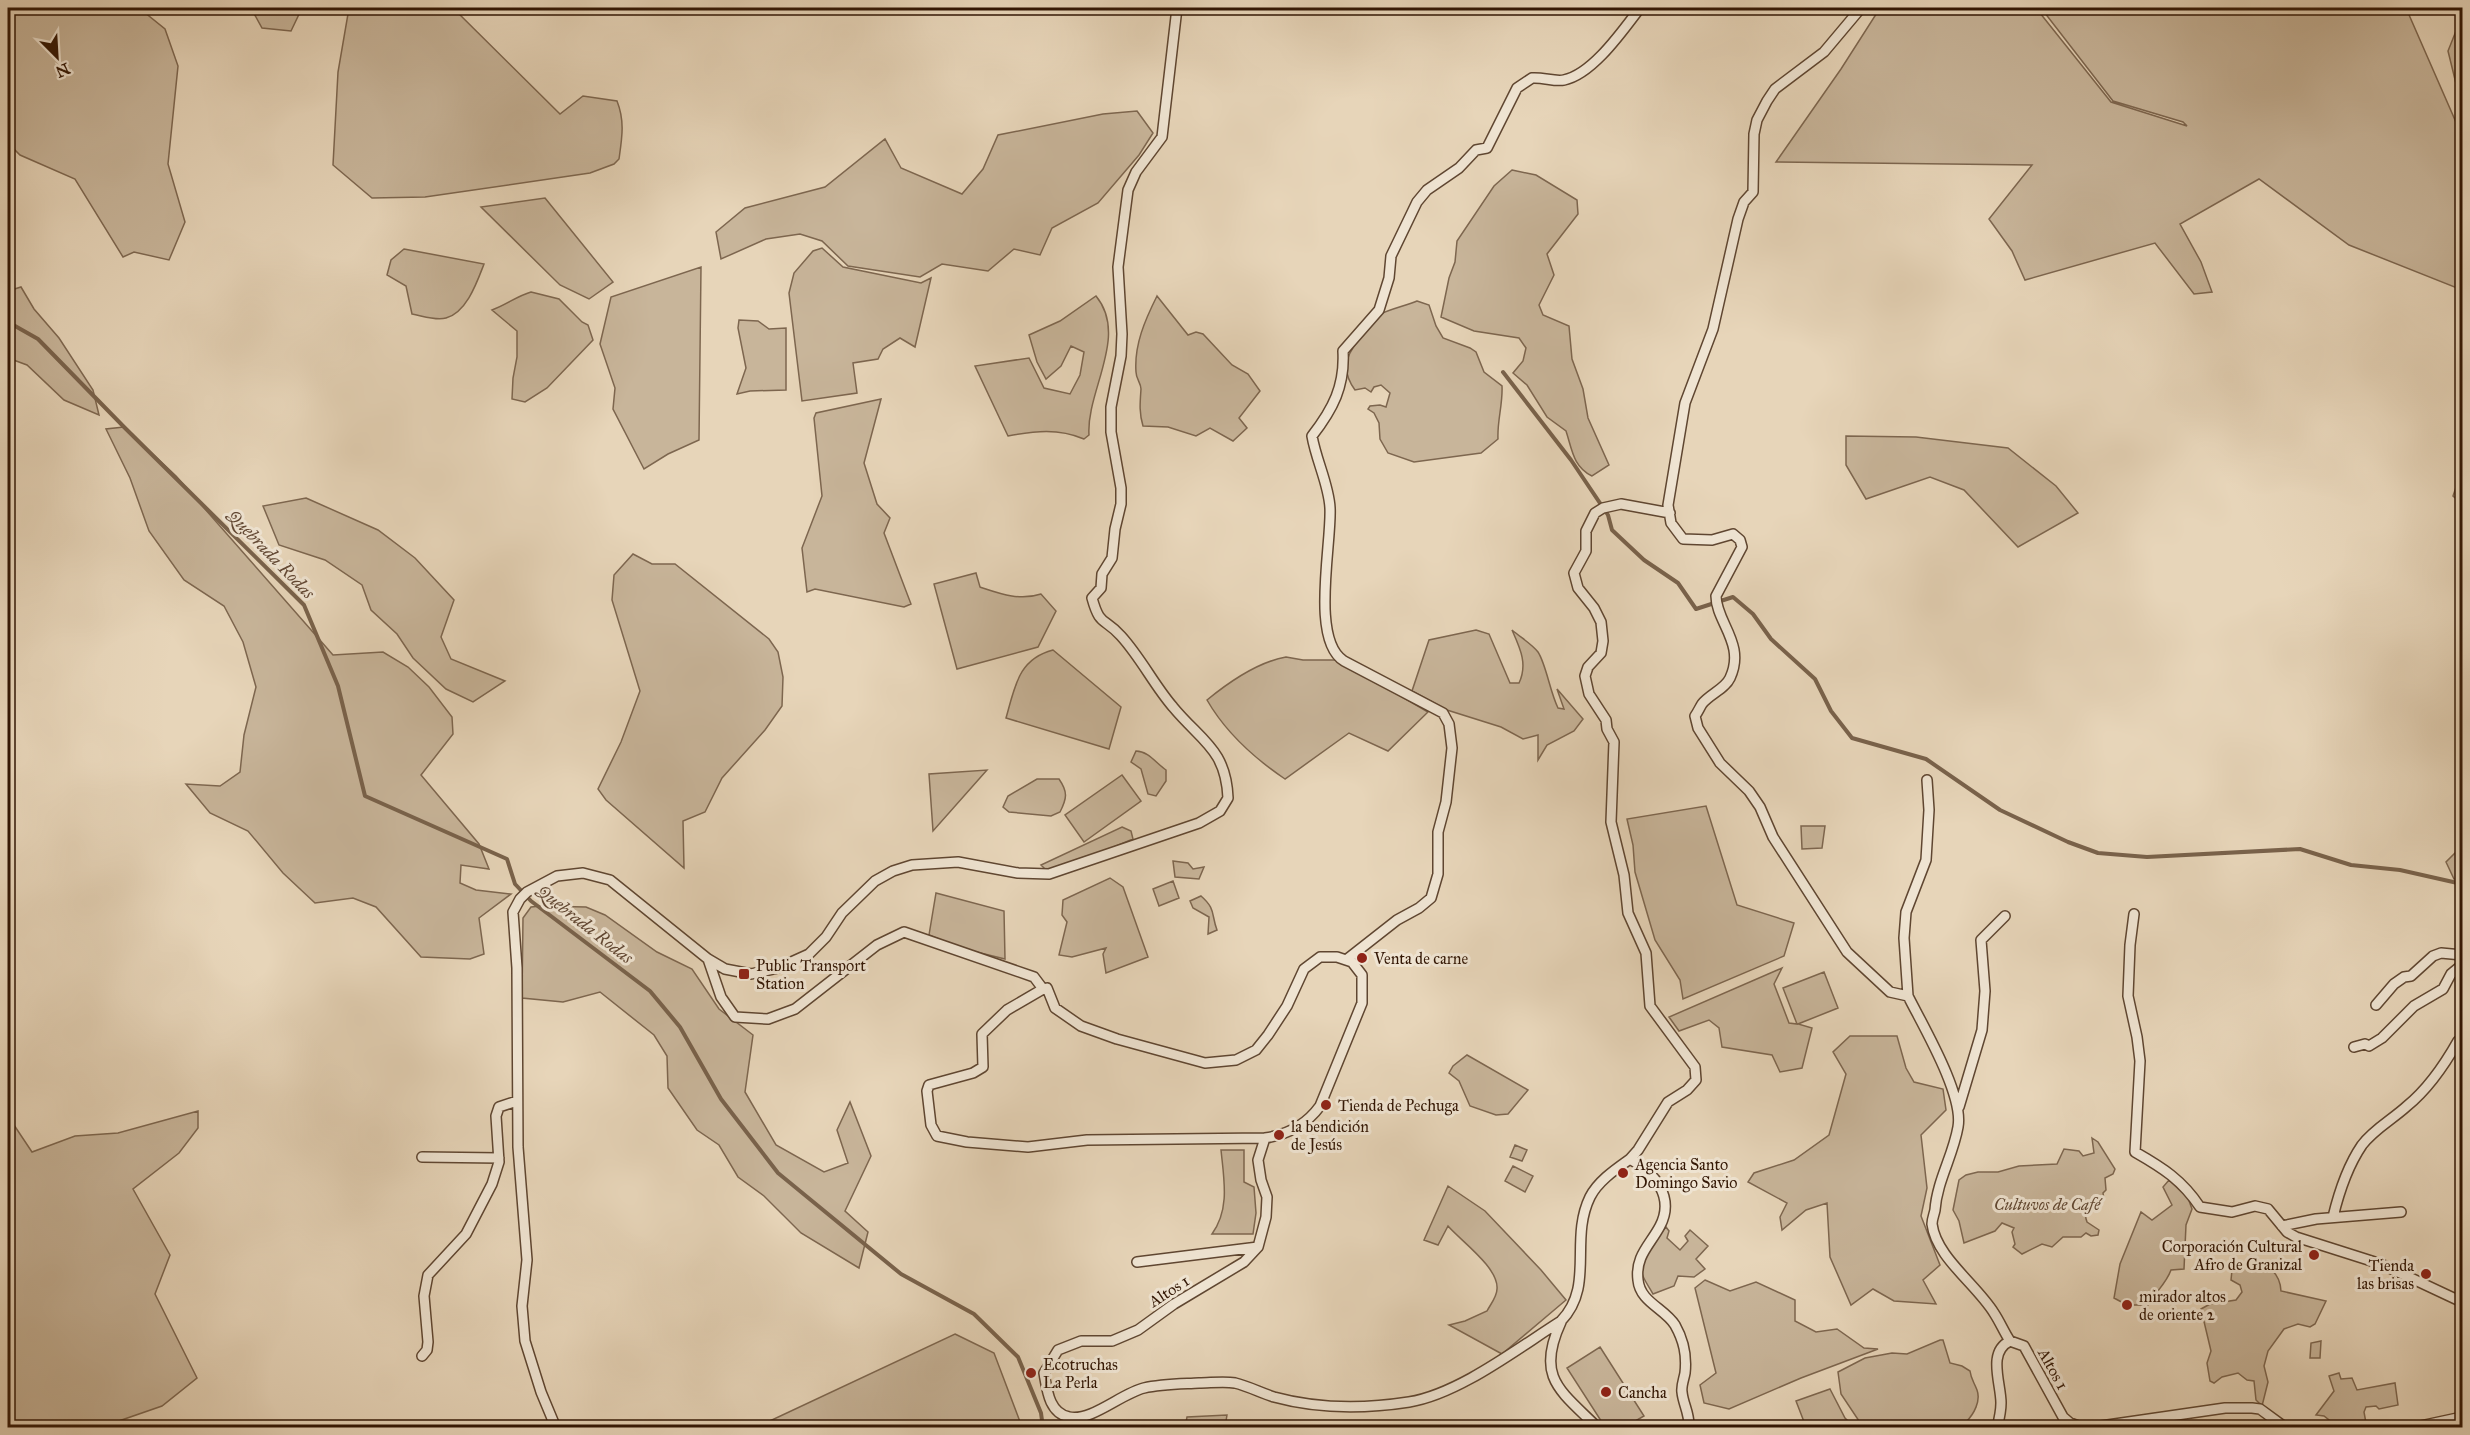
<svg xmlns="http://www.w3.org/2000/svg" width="2470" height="1435" font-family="'IM FELL Great Primer',serif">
  <rect width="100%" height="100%" fill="#e7d5b9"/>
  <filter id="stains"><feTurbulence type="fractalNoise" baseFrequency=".00333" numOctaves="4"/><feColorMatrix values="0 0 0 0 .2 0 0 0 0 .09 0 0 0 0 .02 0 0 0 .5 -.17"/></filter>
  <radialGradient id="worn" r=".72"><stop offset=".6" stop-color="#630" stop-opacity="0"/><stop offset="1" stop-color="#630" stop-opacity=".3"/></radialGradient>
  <path fill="#c8b59a" stroke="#7d664f" stroke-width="1.5" d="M 8,8 L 139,8 L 165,29 L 178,66 L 168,164 L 185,222 L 169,260 L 134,252 L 123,257 L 75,179 L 20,155 L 8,143 Z
    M 251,8 L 302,8 L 291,31 L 262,28 Z
    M 349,8 L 453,8 L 560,114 L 583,96 L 617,101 C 625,121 622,138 619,159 L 614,164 L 590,173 L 425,197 L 372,198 L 333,165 L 338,72 Z
    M 1880,8 L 2036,8 L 2111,102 L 2187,126 L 2183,122 L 2113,101 L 2041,8 L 2406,8 L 2462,136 L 2462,290 L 2349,245 L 2259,179 L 2180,224 L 2201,262 L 2212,292 L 2194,294 L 2155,243 L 2025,280 L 2012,251 L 1989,219 L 2032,165 L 1776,162 L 1841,69 Z
    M 2462,16 L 2462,108 L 2448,51 Z
    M 1137,111 L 1153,133 L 1139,155 L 1098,203 L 1052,228 L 1040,255 L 1014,249 L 988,271 L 942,264 L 920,277 L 848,266 L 822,241 L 800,234 L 766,239 L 721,259 L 716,232 L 745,208 L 825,187 L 885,139 L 901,168 L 962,194 L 983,169 L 998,135 L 1103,114 Z
    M 1512,170 L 1536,175 L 1577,200 L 1578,214 L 1547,254 L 1554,275 L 1539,305 L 1543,315 L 1569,326 L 1572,359 L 1583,389 L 1588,418 L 1609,465 L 1592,476 C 1573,467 1572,449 1566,431 L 1547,417 L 1527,385 L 1513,373 L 1523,361 L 1526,348 L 1519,338 L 1474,331 L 1441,317 L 1449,278 L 1455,262 L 1457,241 L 1494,186 Z
    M 545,198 L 613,282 L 589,299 L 560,285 L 481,207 Z
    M 822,248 L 843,267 L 921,283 L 931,278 L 915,347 L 900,338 L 883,349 L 878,359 L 853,363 L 857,393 L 802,401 L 789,293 L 794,273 L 813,251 Z
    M 404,249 L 484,264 C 477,282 467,312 446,318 C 436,321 423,316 412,314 L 406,286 L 387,275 L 391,260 Z
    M 701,267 L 699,440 L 668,454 L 644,469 L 613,409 L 615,388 L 600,344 L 611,297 Z
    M 21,287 L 34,309 L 59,338 L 93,390 L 99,415 L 64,400 L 27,365 L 8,358 L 8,291 Z
    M 531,292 L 559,299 L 582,322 L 588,325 L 593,340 L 547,388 L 525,402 L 512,399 L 513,378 L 517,357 L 517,331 L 492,310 C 506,305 517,296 531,292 Z
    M 1096,296 C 1129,336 1086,391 1089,435 L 1084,439 C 1058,428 1035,431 1008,436 L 975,366 L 1029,358 L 1044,388 L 1070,394 L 1080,375 L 1084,352 L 1071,346 L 1061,366 L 1046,379 L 1037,362 L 1029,335 L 1060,321 Z
    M 1157,296 L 1188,335 L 1196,332 L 1203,334 L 1232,365 L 1248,374 L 1260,391 L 1239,418 L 1247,428 L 1233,441 L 1210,428 L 1196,436 L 1168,427 L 1143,426 C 1139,413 1140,403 1141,389 C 1141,383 1136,379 1136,372 C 1134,345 1145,320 1157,296 Z
    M 1417,301 L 1429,305 L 1436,326 L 1443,338 L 1470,348 L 1476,352 L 1484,372 L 1502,386 C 1503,404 1497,421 1498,439 L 1481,453 L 1414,462 L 1388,453 L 1380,439 L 1379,423 L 1374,413 L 1368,409 L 1370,406 L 1380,405 L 1386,407 L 1390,393 L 1381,385 L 1374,387 L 1371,392 L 1365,388 L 1355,390 C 1338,367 1349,350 1365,332 C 1370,326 1375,318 1381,314 C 1387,310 1408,305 1417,301 Z
    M 739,320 L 758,321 L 769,329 L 786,328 L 786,390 L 750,391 L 737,394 L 746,368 L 738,328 Z
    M 881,399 L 864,463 L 877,504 L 890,518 L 884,533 L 911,604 L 904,607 L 815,589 L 807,592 L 802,548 L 822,496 L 814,418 L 816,413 Z
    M 124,427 L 176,476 L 333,655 L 383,652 L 408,667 L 429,687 L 452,717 L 453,734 L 421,775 L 479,844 L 489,869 L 461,865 L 460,883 L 476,890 L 511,894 L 479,918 L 484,954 L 470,959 L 421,957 L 376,907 L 353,898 L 315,903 L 283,873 L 248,831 L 210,813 L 186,784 L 220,786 L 240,772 L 244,735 L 256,687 L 243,642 L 224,606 L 184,580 L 149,531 L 130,478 L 106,429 Z
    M 1846,436 L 1916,437 L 2008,448 L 2056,486 L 2078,513 L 2018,547 L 1964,490 L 1930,477 L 1866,499 L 1846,465 Z
    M 2462,470 L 2462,504 L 2453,496 Z
    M 306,498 L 378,530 L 415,558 L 454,600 L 441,637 L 451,659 L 505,681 L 473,702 L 446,689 L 413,658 L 397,634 L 371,610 L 362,585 L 325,560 L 279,545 L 263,506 Z
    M 633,554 L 652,564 L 675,564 L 769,639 L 778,652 L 783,677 L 782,706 L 765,730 L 722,778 L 705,812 L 683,821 L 684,868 L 606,800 L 598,789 L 621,742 L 640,691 L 612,600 L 614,575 Z
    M 976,573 L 980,587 C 1001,594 1020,601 1041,594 L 1056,611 L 1038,647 L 957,669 L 934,584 Z
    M 1476,630 L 1489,634 L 1510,683 L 1519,683 C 1528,664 1520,648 1512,630 C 1520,637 1532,644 1538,652 C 1546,664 1550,692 1558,708 L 1564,709 L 1557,689 L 1583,719 L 1574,731 L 1547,745 L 1538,760 L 1538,735 L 1523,739 L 1501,727 L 1447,710 L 1412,691 L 1429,640 Z
    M 1053,650 L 1121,707 L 1109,749 L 1006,718 C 1015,687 1018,659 1053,650 Z
    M 1286,657 L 1303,660 L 1339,660 L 1428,712 L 1388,751 L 1349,733 L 1285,779 C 1254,758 1226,733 1207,700 C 1229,682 1258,662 1286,657 Z
    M 1136,751 C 1148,751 1156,763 1166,770 L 1166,781 L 1156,796 L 1148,794 L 1141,769 L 1131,762 Z
    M 987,770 L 933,831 L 929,774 Z
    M 1122,775 L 1141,801 L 1084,842 L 1065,815 Z
    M 1037,779 L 1059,779 C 1068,792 1067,798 1060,812 L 1051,816 L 1009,812 L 1003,807 L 1008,796 Z
    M 1706,806 L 1737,905 L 1794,923 L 1784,956 L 1683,999 L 1680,980 L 1655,940 L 1635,872 L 1633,845 L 1627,819 Z
    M 1801,826 L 1825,826 L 1822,848 L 1802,849 Z
    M 1122,827 L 1131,831 L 1133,839 L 1090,857 L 1047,871 L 1041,865 Z
    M 2462,846 L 2462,879 L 2454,879 L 2446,862 Z
    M 1173,861 L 1188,863 L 1193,869 L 1204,867 L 1199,879 L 1175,877 Z
    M 1110,878 L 1123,887 L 1148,957 L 1106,973 L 1103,954 L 1106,948 L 1072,957 L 1059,955 L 1067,922 L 1062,915 L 1063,900 Z
    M 1173,881 L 1179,898 L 1159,906 L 1153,889 Z
    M 936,893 L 1004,911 L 1005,959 L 960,948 L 929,935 Z
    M 1201,896 C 1216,909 1211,914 1217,930 L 1208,934 L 1209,917 L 1193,908 L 1190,901 Z
    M 541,906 L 586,907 L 605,915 L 657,952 L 692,969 L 719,1009 L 753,1035 L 745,1092 L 776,1145 L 824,1172 L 848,1163 L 837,1130 L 850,1102 L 871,1156 L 845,1211 L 868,1232 L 859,1268 L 801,1233 L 764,1196 L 738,1177 L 719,1145 L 697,1130 L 668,1088 L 667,1056 L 654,1035 L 600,992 L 563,1002 L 522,998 L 523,918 L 531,907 Z
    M 12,967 L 12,1047 L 8,1049 L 8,968 Z
    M 1782,968 L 1774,984 L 1789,1023 L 1797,1024 L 1783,988 L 1824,972 L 1838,1008 L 1798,1024 L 1812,1028 L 1802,1068 L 1780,1072 L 1772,1055 L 1722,1047 L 1719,1028 L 1709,1020 L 1679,1031 L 1669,1017 Z
    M 1850,1036 L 1897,1036 L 1906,1068 L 1914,1082 L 1943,1089 L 1946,1110 L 1921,1135 L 1927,1188 L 1921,1216 L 1940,1265 L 1923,1280 L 1936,1304 L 1894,1301 L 1873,1289 L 1851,1305 L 1830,1257 L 1827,1203 L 1806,1210 L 1782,1230 L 1780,1217 L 1787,1203 L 1748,1182 L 1754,1173 L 1794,1160 L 1829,1135 L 1846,1074 L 1833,1052 Z
    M 1467,1055 L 1528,1090 L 1508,1114 L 1496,1115 L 1470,1106 L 1459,1081 L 1449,1073 L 1453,1066 Z
    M 198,1111 L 198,1128 L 179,1153 L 133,1189 L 170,1255 L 155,1294 L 197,1378 L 162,1406 L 113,1423 L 115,1427 L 8,1427 L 8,1116 L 32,1152 L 75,1136 L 118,1133 Z
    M 2092,1138 L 2098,1142 L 2115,1169 L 2113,1174 L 2105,1178 L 2106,1190 L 2103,1193 L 2104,1199 C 2095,1206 2081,1207 2087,1222 L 2099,1230 L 2098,1235 L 2091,1236 L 2086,1233 L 2081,1237 L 2063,1237 L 2052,1247 L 2042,1244 L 2022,1254 L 2013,1247 L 2015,1244 L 2012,1232 L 2014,1228 L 2002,1223 L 1995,1231 L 1964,1243 L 1959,1221 L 1953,1210 L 1959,1180 L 1966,1175 L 1978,1172 L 1998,1172 L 2019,1166 L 2057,1164 L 2064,1149 L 2079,1151 L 2083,1156 L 2094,1153 Z
    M 1515,1145 L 1527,1150 L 1522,1161 L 1510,1157 Z
    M 1221,1150 L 1244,1150 L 1244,1182 L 1254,1187 L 1256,1213 L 1253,1234 L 1212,1234 C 1230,1209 1224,1180 1221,1150 Z
    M 1513,1166 L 1533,1176 L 1525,1192 L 1505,1181 Z
    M 2169,1180 L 2188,1198 L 2192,1209 L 2186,1225 L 2184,1269 L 2171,1270 C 2166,1284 2156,1291 2148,1305 L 2127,1305 L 2114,1298 L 2120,1264 L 2141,1212 L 2152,1220 L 2172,1205 L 2163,1187 Z
    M 1448,1186 L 1485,1211 L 1541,1270 L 1566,1300 L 1502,1354 L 1449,1325 L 1465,1321 L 1487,1311 C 1490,1305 1497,1297 1497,1289 C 1499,1268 1461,1241 1448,1226 L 1438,1245 L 1424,1240 Z
    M 1666,1227 L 1669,1231 L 1667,1238 L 1680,1250 L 1688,1241 L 1685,1236 L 1690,1230 L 1708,1246 L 1696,1259 L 1705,1269 L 1694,1277 L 1678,1276 L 1674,1286 L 1653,1294 C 1650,1288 1643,1279 1642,1273 C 1639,1257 1656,1238 1666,1227 Z
    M 2253,1259 C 2268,1266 2280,1272 2281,1291 L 2326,1301 L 2315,1324 L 2310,1327 L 2298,1324 L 2284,1329 L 2268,1351 L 2264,1366 L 2268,1382 L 2262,1406 L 2256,1400 L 2254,1381 L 2247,1380 L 2238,1373 L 2222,1377 L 2214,1383 L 2210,1381 L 2207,1363 L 2211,1351 L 2201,1309 L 2210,1304 L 2236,1300 L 2242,1292 L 2240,1285 L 2231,1280 L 2232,1270 Z
    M 1705,1280 L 1730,1291 L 1756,1282 L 1795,1300 L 1795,1321 L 1816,1332 L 1837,1329 L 1864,1348 L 1878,1349 L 1801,1378 L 1729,1409 L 1704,1403 L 1700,1385 L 1716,1373 L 1695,1288 Z
    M 955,1334 L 994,1353 L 1022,1427 L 757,1427 Z
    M 1940,1340 L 1943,1340 L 1950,1363 L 1962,1366 L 1970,1371 C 1971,1379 1974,1382 1977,1390 C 1981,1401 1974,1414 1966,1422 L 1967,1427 L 1863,1427 L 1841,1394 L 1838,1372 L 1865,1358 L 1892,1353 L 1907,1354 Z
    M 2321,1341 L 2320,1358 L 2310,1358 L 2311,1343 Z
    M 1600,1347 L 1644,1416 L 1625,1427 L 1605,1427 L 1567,1368 Z
    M 2339,1373 L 2341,1379 L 2352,1378 L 2357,1390 L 2395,1383 L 2398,1405 L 2379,1409 L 2376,1406 L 2366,1407 L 2364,1412 L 2366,1423 L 2353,1425 L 2348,1423 L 2339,1426 L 2330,1425 L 2329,1420 L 2324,1416 L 2316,1415 L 2334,1391 L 2329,1376 Z
    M 1830,1389 L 1845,1418 L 1854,1427 L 1806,1427 L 1796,1401 Z
    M 1227,1415 L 1225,1427 L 1185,1427 L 1187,1417 Z"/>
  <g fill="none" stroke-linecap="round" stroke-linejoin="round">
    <path stroke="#79624b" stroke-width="4" d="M 8,322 L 38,339 L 124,427 L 304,605 L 338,686 L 365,796 L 507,859 L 515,884 L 531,901 L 650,991 L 680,1027 L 721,1099 L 778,1173 L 901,1274 L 974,1314 L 1018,1357 L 1041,1413 L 1043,1428
      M 1503,372 L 1571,460 L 1608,515 L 1612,530 L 1644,560 L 1678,583 L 1696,609 L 1733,597 L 1753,614 L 1771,639 L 1815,679 L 1831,711 L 1852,738 L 1926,759 L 2000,810 L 2068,842 L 2098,853 L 2147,857 L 2300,849 L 2351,865 L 2400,870 L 2462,884"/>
    <g stroke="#5f4631" stroke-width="12">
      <path id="minor" d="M 1861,8 L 1824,52 L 1775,89 L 1767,101 L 1757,120 L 1754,134 L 1753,192 L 1744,202 L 1738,219 L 1713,329 L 1685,403 L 1668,505 L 1671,523 L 1683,539 L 1712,540 L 1733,534 L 1740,540 L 1742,547 L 1716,596 C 1716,622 1746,644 1730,678 C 1725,689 1710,694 1702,704 C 1700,707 1698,712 1695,716 L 1698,728 L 1720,763 L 1749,791 L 1760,807 L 1773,837 L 1847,952 L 1890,992 L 1908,996 C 1923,1026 1964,1095 1958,1127 C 1953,1156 1937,1181 1935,1210 C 1934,1215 1932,1219 1932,1224 C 1936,1257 1977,1285 1994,1313 C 2000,1322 2004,1332 2010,1341
        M 2134,914 L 2130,945 L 2128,996 L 2137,1037 L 2140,1061 L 2135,1152 C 2163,1168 2182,1180 2200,1207 L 2232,1212 L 2255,1206 L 2268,1209 L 2287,1232 L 2296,1237 L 2381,1264 L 2462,1302
        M 708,959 L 721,997 L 735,1017 L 768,1019 L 795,1009 L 877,945 L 904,932 L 1034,977 L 1043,989 L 1047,988 L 1055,1008 L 1081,1026 L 1117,1039 L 1205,1063 L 1236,1060 L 1256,1050 L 1268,1035 L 1287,1006 L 1304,969 L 1320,957 L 1337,957 L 1352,962 L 1362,975 L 1362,1003 L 1320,1106 C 1307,1124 1287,1135 1265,1138 L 1258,1160 L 1261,1180 L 1267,1197 L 1266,1217 L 1258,1247 L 1244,1262 L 1174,1304 L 1138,1330 L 1112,1341 L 1081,1341 L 1058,1350 L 1044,1373 C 1047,1390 1049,1413 1069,1417 C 1091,1422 1122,1393 1144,1388 C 1161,1384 1181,1384 1199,1383 C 1210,1383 1224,1381 1235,1383 C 1248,1386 1261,1393 1274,1397 C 1318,1409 1364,1409 1409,1402 C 1459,1394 1518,1348 1561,1321 C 1595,1286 1569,1240 1590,1197 C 1598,1181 1616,1169 1630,1159 C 1655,1173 1675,1197 1660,1226 C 1650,1245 1635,1256 1638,1280 C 1640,1302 1664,1308 1675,1325 C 1684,1341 1687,1355 1685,1373 C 1684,1379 1681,1386 1682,1392 C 1683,1404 1690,1414 1689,1428
        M 1346,960 L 1397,920 L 1419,908 L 1431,898 L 1438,874 L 1438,832 L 1446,802 L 1452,748 L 1449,724 L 1443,713 L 1344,661 C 1310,640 1332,543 1330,508 C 1329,485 1316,460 1312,436 C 1333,409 1345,386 1343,351 L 1379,310 L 1389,278 L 1391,256 L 1417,202 L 1427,190 L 1459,168 L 1476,150 L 1487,148 L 1517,88 L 1532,78 C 1543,77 1555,82 1564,80 C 1593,74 1623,30 1640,8
        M 1043,989 L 1007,1010 L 982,1034 L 983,1067 L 973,1073 L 929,1085 L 927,1091 L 931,1125 L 937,1136 L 967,1142 L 1028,1147 L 1087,1140 L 1265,1138
        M 1908,996 L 1904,938 L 1906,912 L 1926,860 L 1929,810 L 1927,780
        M 2376,1005 L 2394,984 L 2404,977 L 2411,976 L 2433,956 L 2441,953 L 2462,955
        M 2354,1047 L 2365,1044 L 2369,1046 L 2382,1038 L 2414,1006 L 2443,989 L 2451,974 L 2462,965
        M 1959,1107 L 1982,1030 L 1985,991 L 1981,940 L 2005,916
        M 422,1157 L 499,1158
        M 1630,1159 L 1638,1150 L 1668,1102 L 1687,1090 L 1696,1080 L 1695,1067 L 1650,1006 L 1646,953 L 1628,913 L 1624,875 L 1611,822 L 1614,742 L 1607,729 L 1606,720 L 1589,694 L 1585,676 L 1588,667 L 1601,653 L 1603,641 L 1601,622 L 1594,608 L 1578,588 L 1574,573 L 1586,551 L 1586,531 L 1595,513 L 1603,508 L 1621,504 L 1670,513
        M 2333,1217 C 2339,1192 2347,1167 2362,1145 C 2374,1129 2393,1119 2407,1106 C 2428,1089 2445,1064 2458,1041 L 2462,1043
        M 2282,1226 L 2316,1219 L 2401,1212
        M 1137,1262 L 1258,1247
        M 1561,1322 C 1535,1378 1561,1391 1598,1428
        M 422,1356 L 427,1350 L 428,1342 L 424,1296 L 428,1275 L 466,1234 L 492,1184 L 499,1162 L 496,1116 L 499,1107 L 517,1101
        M 556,1428 L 541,1392 L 525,1341 L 522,1306 L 527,1260 L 518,1147 L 517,968 L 513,912 L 520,899 L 527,892 L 557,876 L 583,873 L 610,880 L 708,959 L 725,969 L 751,974 L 778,968 L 809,954 L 826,937 L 842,913 L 875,881 L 893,871 L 912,865 L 958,862 L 1018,873 L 1049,874 L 1199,823 L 1220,811 L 1228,798 C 1226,749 1201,741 1173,707 C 1154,685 1141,658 1121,636 C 1104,617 1100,627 1092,598 L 1101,588 L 1102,574 L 1112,558 L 1115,529 L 1121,504 L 1121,488 L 1111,432 L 1111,407 L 1121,356 L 1122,334 L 1118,267 L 1128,190 L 1136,172 L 1162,137 L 1177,8
        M 1997,1428 C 1999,1420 2001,1411 2001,1403 C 2001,1383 1987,1352 2010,1341 L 2024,1346 L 2063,1417 L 2070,1423 L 2084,1428
        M 2087,1428 L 2225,1408 L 2252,1408 L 2260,1409 L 2286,1428
        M 2411,1428 L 2462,1417"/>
    </g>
    <use href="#minor" stroke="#efe4d2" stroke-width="9"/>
  </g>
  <g fill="#8f2418" stroke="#efe4d2" stroke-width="2">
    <circle cx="1362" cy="958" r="6"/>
    <rect x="738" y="968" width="12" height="12" rx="3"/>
    <circle cx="1326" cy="1105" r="6"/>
    <circle cx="1279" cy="1135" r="6"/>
    <circle cx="1623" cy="1173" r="6"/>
    <circle cx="2314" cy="1255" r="6"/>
    <circle cx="2426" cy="1274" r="6"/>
    <circle cx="2127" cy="1305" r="6"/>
    <circle cx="1031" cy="1373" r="6"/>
    <circle cx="1606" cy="1392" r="6"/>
  </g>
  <g text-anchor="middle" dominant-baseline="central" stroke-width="6" stroke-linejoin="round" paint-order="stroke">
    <g font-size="16" fill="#321604" stroke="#efe4d2" text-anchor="start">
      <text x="1374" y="958">Venta de carne</text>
      <text x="756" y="965">Public Transport<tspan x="756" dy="18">Station</tspan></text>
      <text x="1338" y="1105">Tienda de Pechuga</text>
      <text x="1291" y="1126">la bendición<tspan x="1291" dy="18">de Jesús</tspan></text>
      <text x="1635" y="1164">Agencia Santo<tspan x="1635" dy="18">Domingo Savio</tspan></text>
      <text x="2302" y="1246" text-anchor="end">Corporación Cultural<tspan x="2302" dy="18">Afro de Granizal</tspan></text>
      <text x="2414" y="1265" text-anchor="end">Tienda<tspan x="2414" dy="18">las brisas</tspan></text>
      <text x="2139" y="1296">mirador altos<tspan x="2139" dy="18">de oriente 2</tspan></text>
      <text x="1043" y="1364">Ecotruchas<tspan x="1043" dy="18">La Perla</tspan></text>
      <text x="1618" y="1392">Cancha</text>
    </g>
    <g font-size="16" font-style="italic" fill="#5f4631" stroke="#efe4d2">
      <text x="2047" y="1204">Cultuvos de Café</text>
    </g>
    <g font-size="16" fill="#321604" stroke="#efe4d2">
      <text transform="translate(1169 1291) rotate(-33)">Altos 1</text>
      <text transform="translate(2053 1369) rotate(61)">Altos 1</text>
    </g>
    <g font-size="18" font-style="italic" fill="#624834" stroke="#efe4d2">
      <text transform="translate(271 554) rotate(46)">Quebrada Rodas</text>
      <text transform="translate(585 924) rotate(38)">Quebrada Rodas</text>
    </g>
  </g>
  <rect width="2470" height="1435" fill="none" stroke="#e7d5b9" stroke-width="30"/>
  <rect x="9" y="9" width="2452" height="1417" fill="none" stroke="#321604" stroke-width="3"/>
  <rect x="15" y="15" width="2440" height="1405" fill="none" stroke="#321604" stroke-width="1.5"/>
  <g transform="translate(57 57) rotate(156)" stroke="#efe4d2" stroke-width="4.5" paint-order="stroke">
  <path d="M0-4.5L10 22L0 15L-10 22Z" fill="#321604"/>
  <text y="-9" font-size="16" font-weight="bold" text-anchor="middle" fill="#321604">N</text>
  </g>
  <rect width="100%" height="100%" filter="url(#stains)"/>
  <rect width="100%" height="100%" fill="url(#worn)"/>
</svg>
